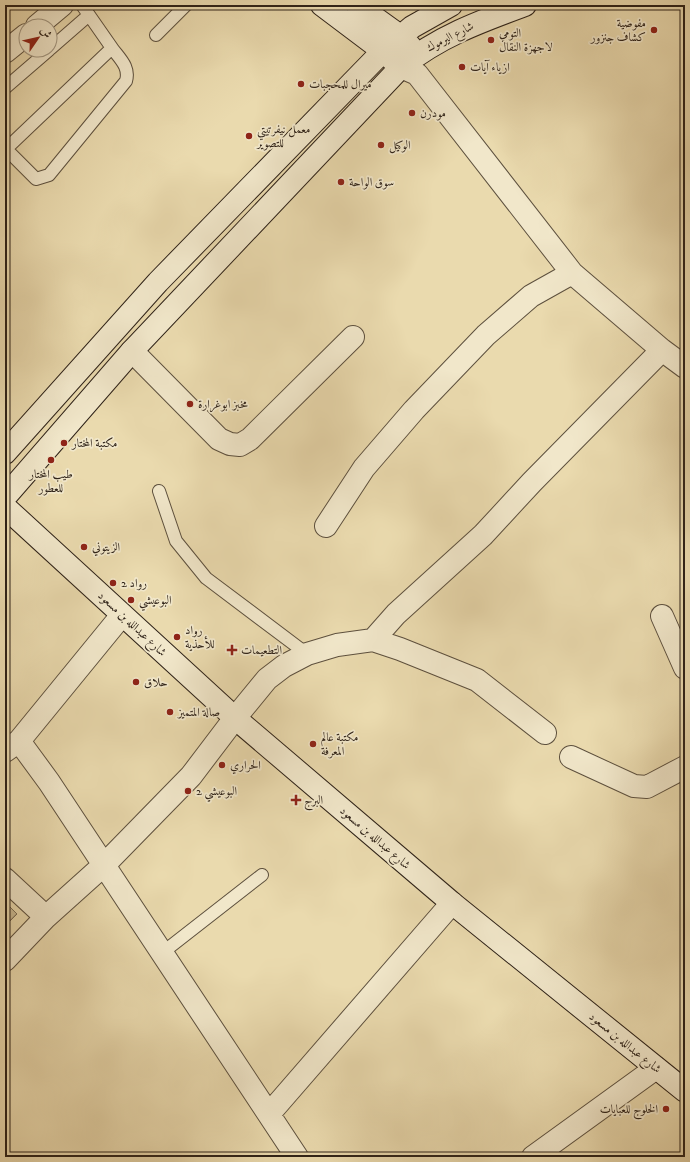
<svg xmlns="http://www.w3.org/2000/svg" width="690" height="1162" font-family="'IM FELL DW Pica',Amiri,serif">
  <defs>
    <pattern id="garden-furrows" width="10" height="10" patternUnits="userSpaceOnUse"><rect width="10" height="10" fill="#cabb94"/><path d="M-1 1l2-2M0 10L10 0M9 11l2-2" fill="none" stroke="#aea07f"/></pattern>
  </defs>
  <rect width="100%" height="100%" fill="#eadaae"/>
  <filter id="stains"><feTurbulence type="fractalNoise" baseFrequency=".005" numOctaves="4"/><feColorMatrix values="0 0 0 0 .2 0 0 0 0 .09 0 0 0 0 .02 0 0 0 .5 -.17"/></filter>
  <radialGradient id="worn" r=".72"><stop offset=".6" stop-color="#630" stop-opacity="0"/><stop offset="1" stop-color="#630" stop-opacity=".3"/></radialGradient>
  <path fill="url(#garden-furrows)" stroke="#7c6e56" d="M 5,902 L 17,914 L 5,926 Z"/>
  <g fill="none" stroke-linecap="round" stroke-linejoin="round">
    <g stroke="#5d503e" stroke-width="14">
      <path id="lane" d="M 156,35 L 186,5
        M 50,49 L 89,15
        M 5,88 L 49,50
        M 5,147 L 6,149 L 112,48 L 82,5
        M 6,149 L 36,179 L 49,175 L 126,81 C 130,67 120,59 112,48
        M 159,491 L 176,541 L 206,578 L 307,654
        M 162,953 L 262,875"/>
    </g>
    <g stroke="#5d503e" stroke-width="24">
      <path id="street" d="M 37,26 L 62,5
        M 5,52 L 26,35
        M 401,67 L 417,74 L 572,273 L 662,350 L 685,367
        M 132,351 L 219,439 L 230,444 L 240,445 L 250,439 L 353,337
        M 326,526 L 364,468 L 414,410 L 486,335 L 531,296 L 572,273
        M 662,616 L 685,668
        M 373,640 L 396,614 L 483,535 L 532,482 L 662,350
        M 19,741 L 122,615
        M 5,751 L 19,741 L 49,782 L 297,1157
        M 571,757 L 634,786 L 647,787 L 685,767
        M 5,879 L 46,917
        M 5,960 L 46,917 L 105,864 L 191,776 L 235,718 L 267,679 L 284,666 L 307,654 L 337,645 L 373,640 L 400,649 L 477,680 L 545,733
        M 269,1114 L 452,903
        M 533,1157 L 656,1068"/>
    </g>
    <g stroke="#2e2218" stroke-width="24">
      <path id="secondary" d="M 322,5 L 383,51 L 394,61
        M 357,5 L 400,36 L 410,46
        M 5,453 L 158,282 L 383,51 L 412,27 L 451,5
        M 5,497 L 132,351 L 401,67 C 440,36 479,22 525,5
        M 5,507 L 235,718 L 452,903 L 685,1091"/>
    </g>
    <use href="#lane" stroke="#f1e7ca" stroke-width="12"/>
    <use href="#street" stroke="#f1e7ca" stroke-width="22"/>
    <use href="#secondary" stroke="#f1e7ca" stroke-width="22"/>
  </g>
  <g fill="#8f2418" stroke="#f1e7ca" stroke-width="1.5">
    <circle cx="654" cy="30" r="4"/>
    <circle cx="491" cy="40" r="4"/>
    <circle cx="462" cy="67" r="4"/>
    <circle cx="301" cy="84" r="4"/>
    <circle cx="412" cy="113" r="4"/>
    <circle cx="249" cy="136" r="4"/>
    <circle cx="381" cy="145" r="4"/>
    <circle cx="341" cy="182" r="4"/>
    <circle cx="190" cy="404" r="4"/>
    <circle cx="64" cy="443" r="4"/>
    <circle cx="51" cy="460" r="4"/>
    <circle cx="84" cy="547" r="4"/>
    <circle cx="113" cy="583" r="4"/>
    <circle cx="131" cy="600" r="4"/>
    <circle cx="177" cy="637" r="4"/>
    <path d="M230 644h4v4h4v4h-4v4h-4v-4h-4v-4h4z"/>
    <circle cx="136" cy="682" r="4"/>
    <circle cx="170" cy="712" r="4"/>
    <circle cx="313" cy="744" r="4"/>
    <circle cx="222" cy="765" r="4"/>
    <circle cx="188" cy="791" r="4"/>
    <path d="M294 794h4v4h4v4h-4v4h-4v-4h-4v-4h4z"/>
    <circle cx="666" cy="1109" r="4"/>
  </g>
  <g text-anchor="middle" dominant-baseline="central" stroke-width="3.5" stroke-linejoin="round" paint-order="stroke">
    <g font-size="12" fill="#2e2218" stroke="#f1e7ca" text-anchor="start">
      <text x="646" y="23" text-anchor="end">مفوضية<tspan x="646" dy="14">كشاف جنزور</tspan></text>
      <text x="499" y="33">التومي<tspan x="499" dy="14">لاجهزة النقال</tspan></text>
      <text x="470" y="67">ازياء آيات</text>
      <text x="309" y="84">ميرال للمحجبات</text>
      <text x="420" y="113">مودرن</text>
      <text x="257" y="129">معمل نيفرتيتي<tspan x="257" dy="14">للتصوير</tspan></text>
      <text x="389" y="145">الوكيل</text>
      <text x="349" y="182">سوق الواحة</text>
      <text x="198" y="404">مخبز ابوغرارة</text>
      <text x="72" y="443">مكتبة المختار</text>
      <text x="51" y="474" text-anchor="middle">طيب المختار<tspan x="51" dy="14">للعطور</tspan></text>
      <text x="92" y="547">الزيتوني</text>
      <text x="121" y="583">رواد 2</text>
      <text x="139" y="600">البوعيشي</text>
      <text x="185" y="630">رواد<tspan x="185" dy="14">للأحذية</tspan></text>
      <text x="241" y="650">التطعيمات</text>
      <text x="144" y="682">حلاق</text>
      <text x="178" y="712">صالة المتميز</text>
      <text x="321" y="737">مكتبة عالم<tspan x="321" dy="14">المعرفة</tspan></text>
      <text x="230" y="765">الحراري</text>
      <text x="196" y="791">البوعيشي 2</text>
      <text x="304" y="800">البرج</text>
      <text x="658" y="1109" text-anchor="end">الخلوج للعبايات</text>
    </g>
    <g font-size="12" fill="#2e2218" stroke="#f1e7ca">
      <text transform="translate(450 37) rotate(-27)">شارع اليرموك</text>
      <text transform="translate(132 624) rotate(43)">شارع عبدالله بن مسعود</text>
      <text transform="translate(375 838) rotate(41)">شارع عبدالله بن مسعود</text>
      <text transform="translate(625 1043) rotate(39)">شارع عبدالله بن مسعود</text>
    </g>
  </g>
  <rect width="690" height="1162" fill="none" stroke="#eadaae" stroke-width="20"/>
  <rect x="6" y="6" width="678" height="1150" fill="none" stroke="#2e2218" stroke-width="2"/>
  <rect x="10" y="10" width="670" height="1142" fill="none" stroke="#2e2218"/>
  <g transform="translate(38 38) rotate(56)"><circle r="19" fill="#f1e7ca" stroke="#a39883"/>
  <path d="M0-3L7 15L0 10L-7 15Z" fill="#8f2418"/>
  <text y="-6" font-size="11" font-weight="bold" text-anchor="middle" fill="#2e2218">ش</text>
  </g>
  <rect width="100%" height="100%" filter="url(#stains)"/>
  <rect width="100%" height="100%" fill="url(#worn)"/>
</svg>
